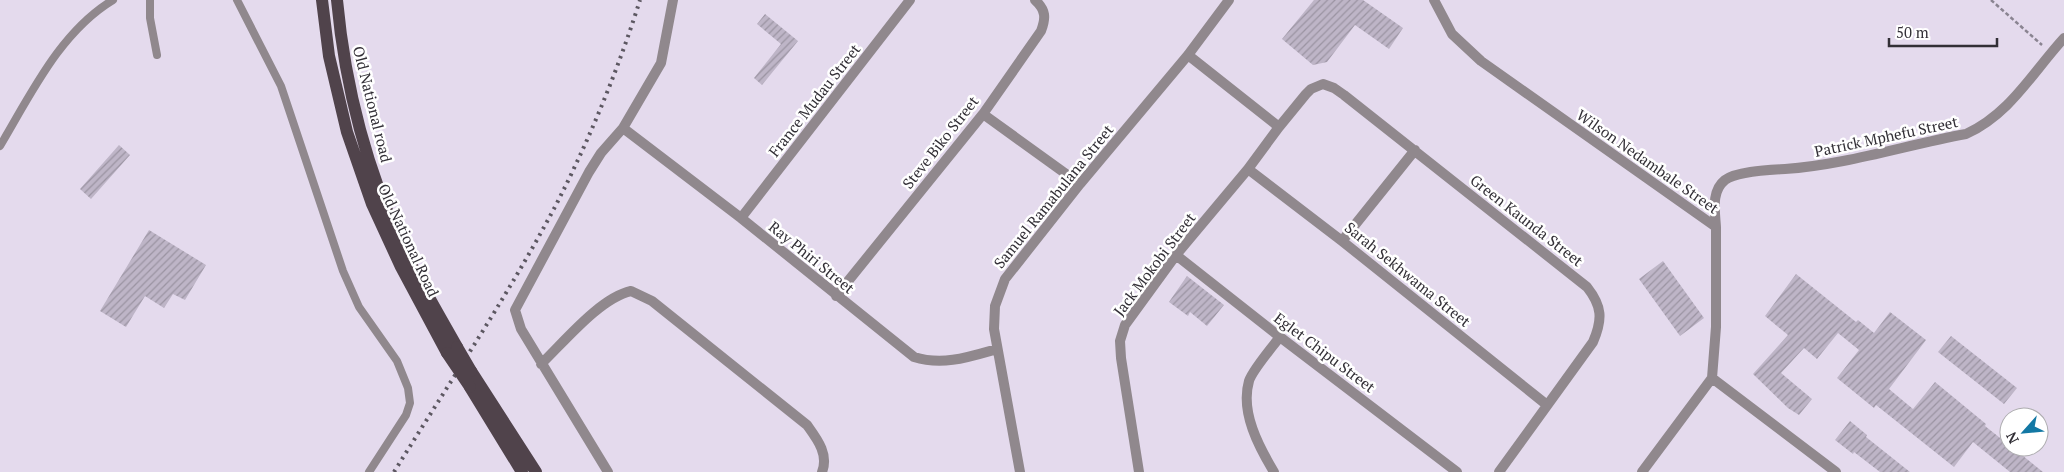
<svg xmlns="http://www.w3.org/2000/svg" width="2064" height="472" font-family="'PT Serif',serif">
  <defs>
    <pattern id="building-hatch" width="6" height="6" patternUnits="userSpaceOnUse" patternTransform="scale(1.25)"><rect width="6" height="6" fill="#beb5c7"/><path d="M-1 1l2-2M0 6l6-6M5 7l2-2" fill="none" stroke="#9b94a2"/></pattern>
  </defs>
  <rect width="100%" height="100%" fill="#e4daed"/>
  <path fill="url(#building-hatch)" d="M 1314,0 L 1363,0 L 1403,28 L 1389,49 L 1355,25 L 1327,62 L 1313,65 L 1282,39 Z
    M 765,14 L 798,41 L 762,85 L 754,78 L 781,44 L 757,24 Z
    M 119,145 L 130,155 L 91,199 L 80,189 Z
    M 149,230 L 206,265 L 185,300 L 173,294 L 164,308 L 145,296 L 126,327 L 100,311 Z
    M 1663,261 L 1704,318 L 1680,336 L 1639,279 Z
    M 1796,274 L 1856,322 L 1858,320 L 1874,333 L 1890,312 L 1926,340 L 1889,389 L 1913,409 L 1935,382 L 1986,424 L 1985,426 L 2009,445 L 2009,447 L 2012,447 L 2043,472 L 2010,472 L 1973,442 L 1954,467 L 1876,405 L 1874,408 L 1837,378 L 1859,350 L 1838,333 L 1817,359 L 1804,348 L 1781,373 L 1812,399 L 1799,415 L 1788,408 L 1753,374 L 1788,335 L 1765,316 Z
    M 1187,276 L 1224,305 L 1207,326 L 1190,312 L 1188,316 L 1169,302 Z
    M 1951,336 L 2017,388 L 2004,404 L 1938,352 Z
    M 1850,421 L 1867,435 L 1866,437 L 1910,472 L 1880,472 L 1854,452 L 1853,454 L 1835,440 Z"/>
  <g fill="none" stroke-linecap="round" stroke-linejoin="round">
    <path stroke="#8a8491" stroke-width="2.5" stroke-dasharray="4 2.5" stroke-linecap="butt" d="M 1991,0 L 2042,45"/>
    <path stroke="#90888d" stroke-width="8" d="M 150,0 L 150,18 L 157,55
      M 237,0 L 281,86 L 343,271 L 359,307 L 397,361 L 408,388 L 410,403 L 406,415 L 369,472
      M 0,146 C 31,94 60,32 113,0"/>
    <path stroke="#90888d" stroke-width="10" d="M 1434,0 L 1452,34 L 1481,61 L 1716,227 L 1716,327 L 1712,378 L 1642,472
      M 1188,55 L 1279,127
      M 983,114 L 1080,184
      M 623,128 L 741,218 L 914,357 C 943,366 969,357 997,349
      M 1248,169 L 1342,241 L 1547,405
      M 741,218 L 910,0
      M 1716,227 C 1715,211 1711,191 1725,180 C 1737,171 1769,170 1785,169 C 1845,165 1906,145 1966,134 C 2010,114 2032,73 2064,38
      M 1342,241 L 1415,150
      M 1176,255 L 1280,337 L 1457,472
      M 836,296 L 983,114 L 1041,31 C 1046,18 1046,10 1035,0
      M 541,364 C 565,341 600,298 631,291 L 652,301 L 807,425 C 817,439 829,454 822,472
      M 1712,378 L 1836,472
      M 608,472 L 521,329 L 515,310 L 589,172 L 601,153 L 623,128 L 661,63 L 673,0
      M 1020,472 L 994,329 L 995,306 L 1005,279 L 1080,184 L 1188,55 L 1229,0
      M 1139,472 L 1121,358 L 1120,341 L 1125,325 L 1176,255 L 1248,169 L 1279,127 L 1306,94 L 1311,89 L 1323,84 L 1334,88 L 1344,95 L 1587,287 C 1602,306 1603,319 1593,342 L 1499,472
      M 1274,472 C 1259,447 1240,412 1249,381 C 1252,371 1272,347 1280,337"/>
    <path stroke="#50434b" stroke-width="12" d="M 322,0 L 329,56 L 347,132 L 372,204 L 401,267 L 447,353
      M 337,0 C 345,87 367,171 404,250 C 420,283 439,315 457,347
      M 471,371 L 536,472
      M 470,387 L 522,472"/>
    <path stroke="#5c5761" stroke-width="4" stroke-dasharray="2.5 5" stroke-linecap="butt" d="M 394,472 C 449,383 508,296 557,203 C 590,138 618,70 640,0"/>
    <path stroke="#50434b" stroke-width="12" d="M 457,347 L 471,371
      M 447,353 L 470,387"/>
  </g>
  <g text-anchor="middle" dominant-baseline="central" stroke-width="5" stroke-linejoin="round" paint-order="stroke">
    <g font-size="15" fill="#322f36" stroke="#fff">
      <text transform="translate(814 100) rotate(-52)">France Mudau Street</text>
      <text transform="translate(373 104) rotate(76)">Old National road</text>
      <text transform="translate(1886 136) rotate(-12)">Patrick Mphefu Street</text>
      <text transform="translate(940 142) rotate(-52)">Steve Biko Street</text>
      <text transform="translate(1648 161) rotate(35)">Wilson Nedambale Street</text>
      <text transform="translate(1053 196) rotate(-51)">Samuel Ramabulana Street</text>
      <text transform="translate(1527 220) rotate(38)">Green Kaunda Street</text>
      <text transform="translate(409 240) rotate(65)">Old National Road</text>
      <text transform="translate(812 257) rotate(39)">Ray Phiri Street</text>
      <text transform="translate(1154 264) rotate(-53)">Jack Mokobi Street</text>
      <text transform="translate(1408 274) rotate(39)">Sarah Sekhwama Street</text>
      <text transform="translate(1325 352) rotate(37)">Eglet Chipu Street</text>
    </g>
  </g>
  <g transform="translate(2024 432) rotate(243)"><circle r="24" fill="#ffffff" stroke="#adacaf"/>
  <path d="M0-4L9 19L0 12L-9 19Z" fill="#1378a4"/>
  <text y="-8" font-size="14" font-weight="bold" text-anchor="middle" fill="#322f36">N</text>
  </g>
  <path d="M1889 38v8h108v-8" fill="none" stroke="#322f36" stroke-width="2.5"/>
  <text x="1896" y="38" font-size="15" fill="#322f36" stroke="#ffffff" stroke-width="4" paint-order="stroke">50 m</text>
</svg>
